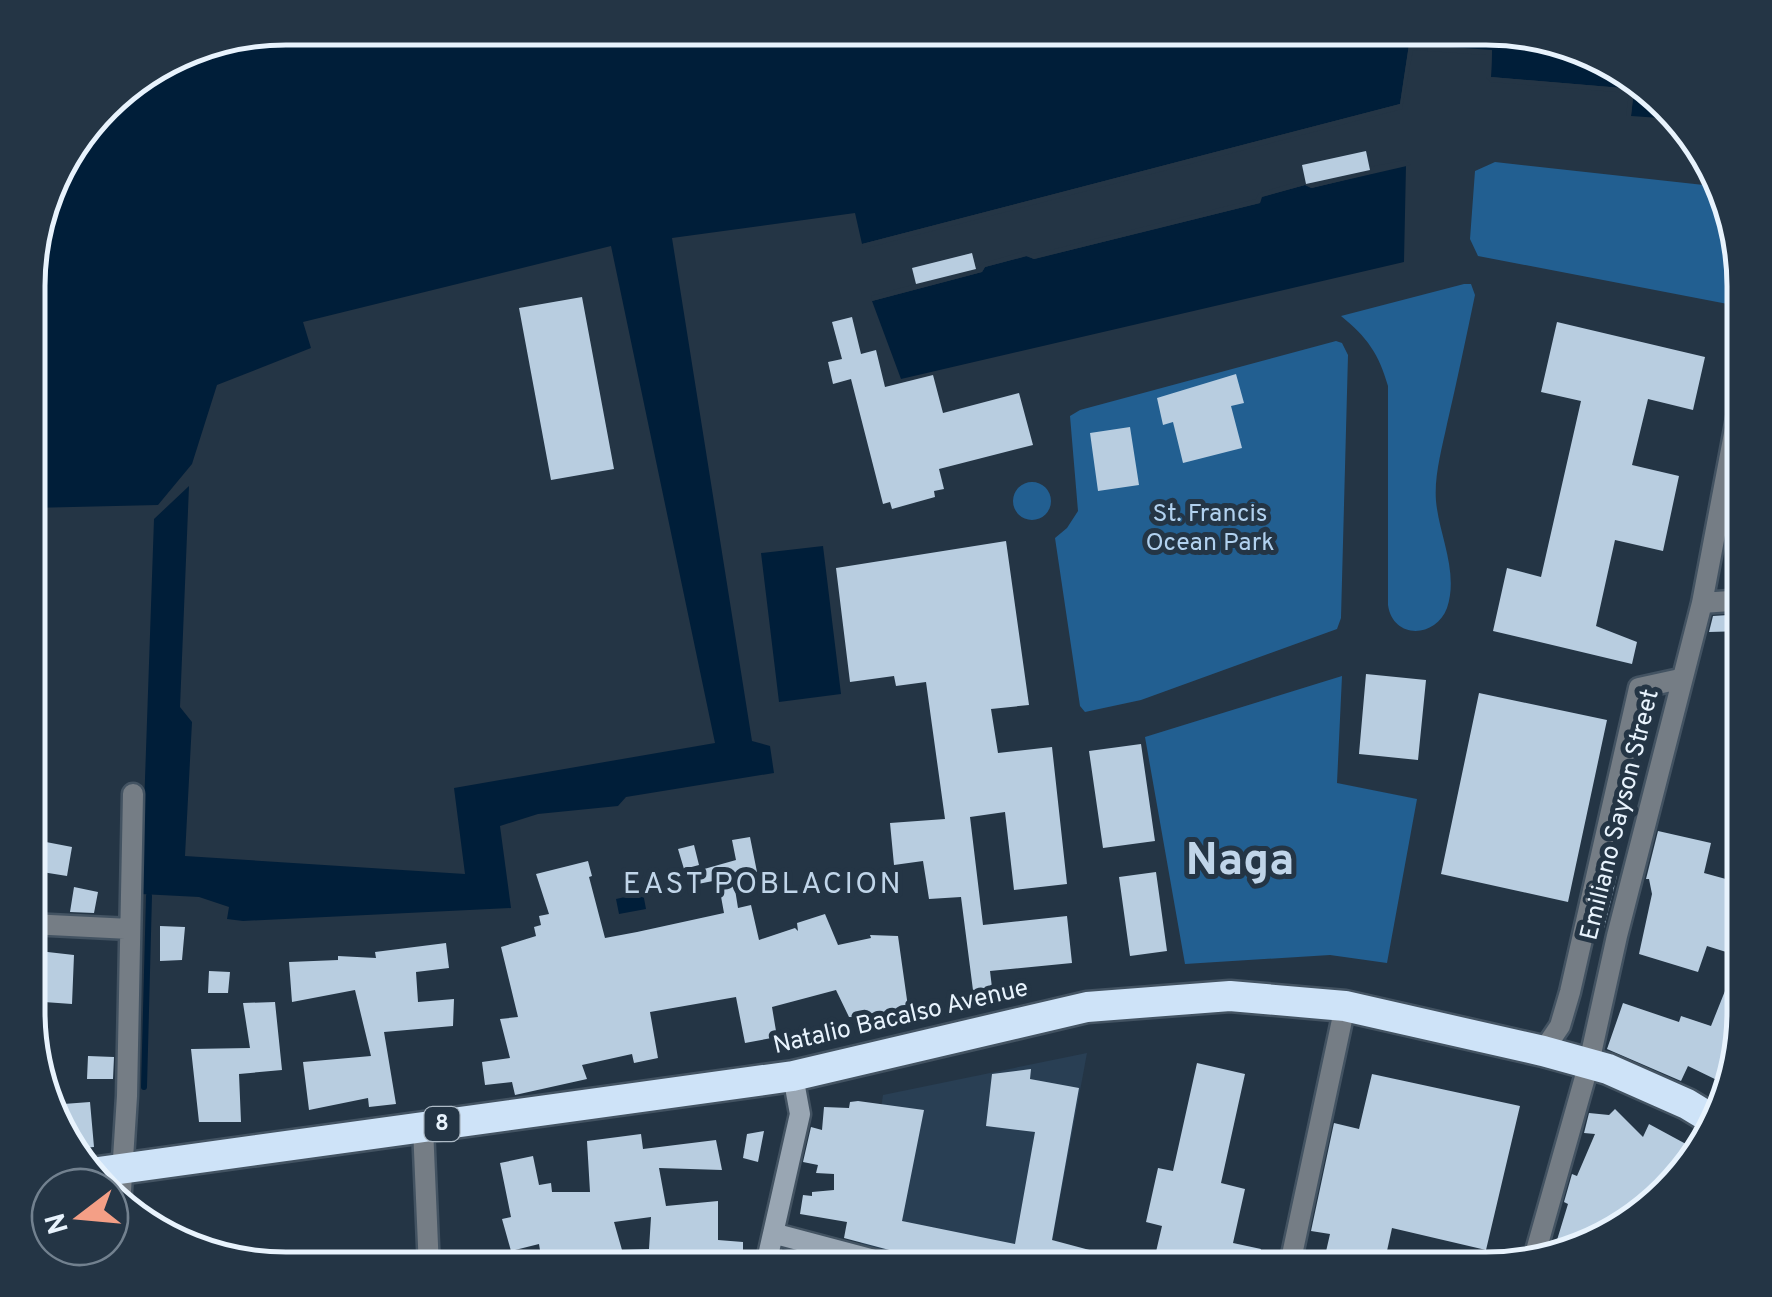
<svg xmlns="http://www.w3.org/2000/svg" width="1772" height="1297" font-family="Overpass,sans-serif">
  <rect width="100%" height="100%" fill="#243545"/>
  <path fill="#293f54" d="M 1087,1053 L 1047,1269 L 923,1269 L 859,1256 L 883,1095 Z"/>
  <path fill="#225f91" d="M 1495,162 L 1722,187 L 1744,270 L 1738,306 L 1478,256 L 1470,239 L 1475,171 Z
    M 1464,284 L 1471,284 L 1475,295 C 1466,338 1457,381 1447,424 C 1442,448 1434,476 1436,501 C 1439,535 1459,572 1447,608 C 1436,638 1393,640 1388,605 L 1388,386 C 1379,354 1367,337 1341,316 Z
    M 1336,341 L 1342,343 L 1348,355 L 1341,618 L 1337,629 L 1141,700 L 1085,712 L 1080,706 L 1055,538 L 1067,528 L 1078,511 L 1070,416 L 1080,410 Z
    M1013 501a19 19 0 1 1 38 0a19 19 0 1 1-38 0Z
    M 1342,676 L 1337,783 L 1417,799 L 1387,963 L 1330,955 L 1185,964 L 1145,737 Z"/>
  <path fill="#001e39" d="M 286,28 L 1502,28 L 1644,81 L 1675,119 L 1631,116 L 1634,89 L 1491,77 L 1492,51 L 1409,45 L 1400,104 L 862,244 L 855,213 L 672,238 L 752,741 L 770,746 L 774,773 L 626,797 L 618,806 L 538,814 L 500,826 L 511,908 L 243,921 L 227,919 L 229,907 L 199,897 L 141,894 L 154,519 L 189,486 L 180,707 L 192,722 L 185,856 L 465,874 L 454,788 L 715,743 L 611,246 L 303,322 L 311,348 L 217,385 L 192,464 L 158,505 L 30,508 L 30,252 L 62,157 L 116,91 L 203,41 Z
    M 1406,165 L 1404,262 L 901,379 L 872,301 L 982,272 L 985,267 L 1027,256 L 1034,259 L 1260,203 L 1261,197 L 1305,185 L 1312,188 Z
    M 823,546 L 841,694 L 779,702 L 761,553 Z
    M 643,893 L 646,909 L 619,914 L 616,899 Z"/>
  <path fill="#243545" d="M 1409,44 L 1492,50 L 1491,77 L 1634,89 L 1631,116 L 1626,116 L 1629,93 L 1490,82 L 1486,77 L 1486,55 L 1413,50 L 1402,109 L 863,249 L 862,244 L 1400,104 Z
    M 1405,160 L 1411,165 L 1311,188 L 1305,185 L 1262,197 L 1260,203 L 1034,259 L 1026,256 L 985,267 L 982,272 L 872,301 L 871,296 L 979,267 L 983,263 L 1025,251 L 1034,254 L 1256,199 L 1259,193 L 1304,180 Z"/>
  <g fill="none" stroke-linecap="round" stroke-linejoin="round">
    <path stroke="#001e39" stroke-width="6" d="M 144,1087 L 149,896"/>
  </g>
  <path fill="#b8cde0" fill-rule="evenodd" d="M 1366,151 L 1370,170 L 1306,184 L 1302,165 Z
    M 972,253 L 976,269 L 916,284 L 912,268 Z
    M 582,297 L 614,469 L 551,480 L 519,308 Z
    M 852,317 L 861,354 L 876,350 L 885,387 L 933,375 L 943,413 L 1019,393 L 1033,445 L 939,469 L 944,489 L 934,491 L 935,497 L 892,509 L 890,502 L 883,504 L 851,379 L 833,384 L 828,362 L 842,359 L 832,322 Z
    M 1557,322 L 1705,357 L 1693,410 L 1648,399 L 1632,465 L 1679,476 L 1663,551 L 1615,540 L 1596,626 L 1637,642 L 1632,664 L 1493,631 L 1507,568 L 1541,577 L 1581,401 L 1541,392 Z
    M 1236,374 L 1244,403 L 1231,406 L 1242,448 L 1183,463 L 1173,422 L 1163,425 L 1157,398 Z
    M 1130,427 L 1139,485 L 1098,491 L 1090,433 Z
    M 1006,541 L 1029,705 L 991,709 L 998,753 L 1052,747 L 1067,884 L 1014,890 L 1005,812 L 970,817 L 983,925 L 1067,916 L 1072,963 L 990,971 L 993,996 L 974,998 L 961,897 L 929,899 L 923,861 L 894,865 L 890,823 L 945,819 L 926,682 L 896,686 L 894,676 L 850,682 L 836,568 Z
    M 1744,614 L 1744,631 L 1709,632 L 1713,616 Z
    M 1366,674 L 1426,680 L 1418,760 L 1359,754 Z
    M 1479,693 L 1607,720 L 1568,902 L 1441,874 Z
    M 1141,744 L 1155,841 L 1103,848 L 1089,751 Z
    M 1658,831 L 1711,843 L 1704,873 L 1744,884 L 1744,1027 L 1723,1083 L 1688,1066 L 1681,1081 L 1607,1049 L 1623,1003 L 1679,1022 L 1681,1016 L 1711,1026 L 1739,956 L 1707,946 L 1698,972 L 1639,954 L 1652,894 L 1649,879 L 1646,879 Z
    M 750,837 L 757,872 L 733,877 L 738,908 L 751,905 L 759,940 L 795,928 L 798,931 L 797,923 L 825,914 L 838,945 L 871,938 L 870,935 L 898,936 L 908,1007 L 885,1013 L 886,1018 L 849,1017 L 836,990 L 772,1007 L 777,1037 L 745,1043 L 736,997 L 650,1012 L 658,1058 L 634,1063 L 632,1054 L 582,1065 L 587,1079 L 515,1095 L 512,1082 L 485,1085 L 482,1062 L 510,1058 L 500,1019 L 518,1017 L 501,947 L 536,936 L 534,927 L 541,925 L 539,916 L 549,914 L 536,874 L 588,861 L 592,876 L 589,877 L 605,938 L 637,932 L 724,913 L 718,880 L 693,885 L 690,873 L 736,860 L 732,840 Z
    M 46,842 L 72,847 L 67,876 L 42,872 Z
    M 694,845 L 699,865 L 684,869 L 678,849 Z
    M 1156,872 L 1167,951 L 1130,956 L 1119,877 Z
    M 1611,874 L 1617,876 L 1604,928 L 1599,927 Z
    M 74,887 L 98,892 L 94,913 L 70,912 Z
    M 160,926 L 185,927 L 182,960 L 160,961 Z
    M 446,943 L 449,968 L 416,972 L 418,1002 L 454,999 L 453,1026 L 384,1032 L 396,1104 L 369,1107 L 368,1098 L 309,1110 L 303,1062 L 371,1056 L 355,990 L 292,1002 L 289,962 L 338,960 L 338,956 L 376,958 L 375,952 Z
    M 30,950 L 74,955 L 72,1004 L 30,1001 Z
    M 209,971 L 230,972 L 228,993 L 208,993 Z
    M 275,1002 L 282,1070 L 239,1074 L 241,1122 L 199,1122 L 191,1049 L 250,1048 L 243,1003 Z
    M 88,1056 L 114,1057 L 113,1079 L 87,1079 Z
    M 1197,1063 L 1245,1074 L 1221,1183 L 1245,1189 L 1233,1243 L 1261,1249 L 1257,1269 L 1152,1269 L 1162,1226 L 1146,1222 L 1158,1168 L 1173,1171 Z
    M 1031,1069 L 1030,1079 L 1079,1088 L 1052,1240 L 1142,1264 L 1142,1269 L 936,1269 L 921,1266 L 912,1256 L 844,1238 L 847,1222 L 800,1214 L 803,1195 L 812,1196 L 812,1192 L 834,1190 L 834,1174 L 816,1173 L 818,1165 L 803,1162 L 811,1127 L 822,1130 L 824,1107 L 849,1108 L 850,1102 L 858,1101 L 924,1110 L 902,1221 L 1015,1244 L 1035,1132 L 986,1126 L 992,1074 Z
    M 1372,1074 L 1520,1106 L 1486,1250 L 1392,1228 L 1385,1260 L 1380,1259 L 1380,1269 L 1322,1269 L 1330,1234 L 1311,1231 L 1334,1123 L 1359,1129 Z
    M 90,1102 L 94,1147 L 70,1149 L 62,1140 L 50,1105 Z
    M 1615,1109 L 1643,1137 L 1649,1124 L 1697,1150 L 1681,1177 L 1601,1243 L 1557,1253 L 1561,1241 L 1557,1240 L 1568,1204 L 1564,1202 L 1572,1174 L 1577,1176 L 1595,1134 L 1584,1133 L 1589,1113 L 1609,1115 Z
    M 764,1131 L 758,1162 L 743,1158 L 747,1134 Z
    M 641,1134 L 643,1149 L 716,1140 L 722,1170 L 659,1168 L 666,1206 L 718,1201 L 718,1240 L 743,1242 L 743,1269 L 588,1269 L 588,1262 L 543,1269 L 539,1244 L 511,1251 L 502,1219 L 511,1217 L 500,1163 L 533,1156 L 539,1185 L 551,1183 L 552,1192 L 590,1192 L 587,1141 ZM 651,1217 L 649,1249 L 622,1250 L 614,1222 Z"/>
  <g fill="none" stroke-linecap="round" stroke-linejoin="round">
    <g stroke="#435362" stroke-width="25">
      <path id="street" d="M 1702,603 L 1744,600
        M 30,924 L 130,929
        M 1543,1051 L 1560,1026 L 1570,992 L 1639,688 L 1680,679
        M 423,1127 L 429,1269
        M 120,1206 L 127,1096 L 133,794
        M 1534,1258 L 1589,1063 L 1617,936 L 1702,603 L 1744,381
        M 1289,1269 L 1345,1006"/>
    </g>
    <g stroke="#435362" stroke-width="25">
      <path id="secondary" d="M 776,1234 L 908,1269
        M 765,1269 L 800,1114 L 793,1076"/>
    </g>
    <g stroke="#435362" stroke-width="35">
      <path id="highway" d="M 91,1173 L 793,1076 L 1087,1007 L 1230,996 L 1345,1006 L 1543,1051 L 1608,1069 L 1687,1104 L 1710,1118"/>
    </g>
    <use href="#street" stroke="#757d85" stroke-width="20"/>
    <use href="#secondary" stroke="#99a6b3" stroke-width="20"/>
    <use href="#highway" stroke="#cee3f8" stroke-width="30"/>
  </g>
  <g text-anchor="middle" dominant-baseline="central" stroke-width="10" stroke-linejoin="round" paint-order="stroke">
    <rect fill="#243545" stroke="#adbac6" stroke-width="2.5" x="424.5" y="1107" width="35" height="34" rx="8"/>
    <g font-size="22" font-weight="bold" fill="#e8f3fd">
      <text x="442" y="1124">8</text>
    </g>
    <g font-size="25" fill="#b1d1ef" stroke="#243545">
      <text x="1210" y="515">St. Francis<tspan x="1210" dy="29">Ocean Park</tspan></text>
    </g>
    <g font-size="25" fill="#e8f3fd" stroke="#243545">
      <text transform="translate(1621 815) rotate(-76)">Emiliano Sayson Street</text>
      <text transform="translate(901 1018) rotate(-13)">Natalio Bacalso Avenue</text>
    </g>
    <g font-size="30" letter-spacing="2.5" fill="#c0d5e9" stroke="#243545">
      <text x="763" y="885">EAST POBLACION</text>
    </g>
    <g font-size="45" font-weight="bold" fill="#c0d5e9" stroke="#243545">
      <text x="1240" y="862">Naga</text>
    </g>
  </g>
  <path d="M0 0H1772V1297H0ZM286 45H1486A241 241 0 0 1 1727 286V1011A241 241 0 0 1 1486 1252H286A241 241 0 0 1 45 1011V286A241 241 0 0 1 286 45Z" fill="#243545" fill-rule="evenodd"/>
  <path fill="none" stroke="#e8f3fd" stroke-width="5" d="M286 45H1486A241 241 0 0 1 1727 286V1011A241 241 0 0 1 1486 1252H286A241 241 0 0 1 45 1011V286A241 241 0 0 1 286 45Z"/>
  <g transform="translate(80 1217) rotate(254)"><circle r="48" fill="#243545" stroke="#72818f" stroke-width="2.5"/>
  <path d="M0-8L18 38L0 25L-18 38Z" fill="#f49f86"/>
  <text y="-15" font-size="28" font-weight="bold" text-anchor="middle" fill="#e8f3fd">N</text>
  </g>
</svg>
